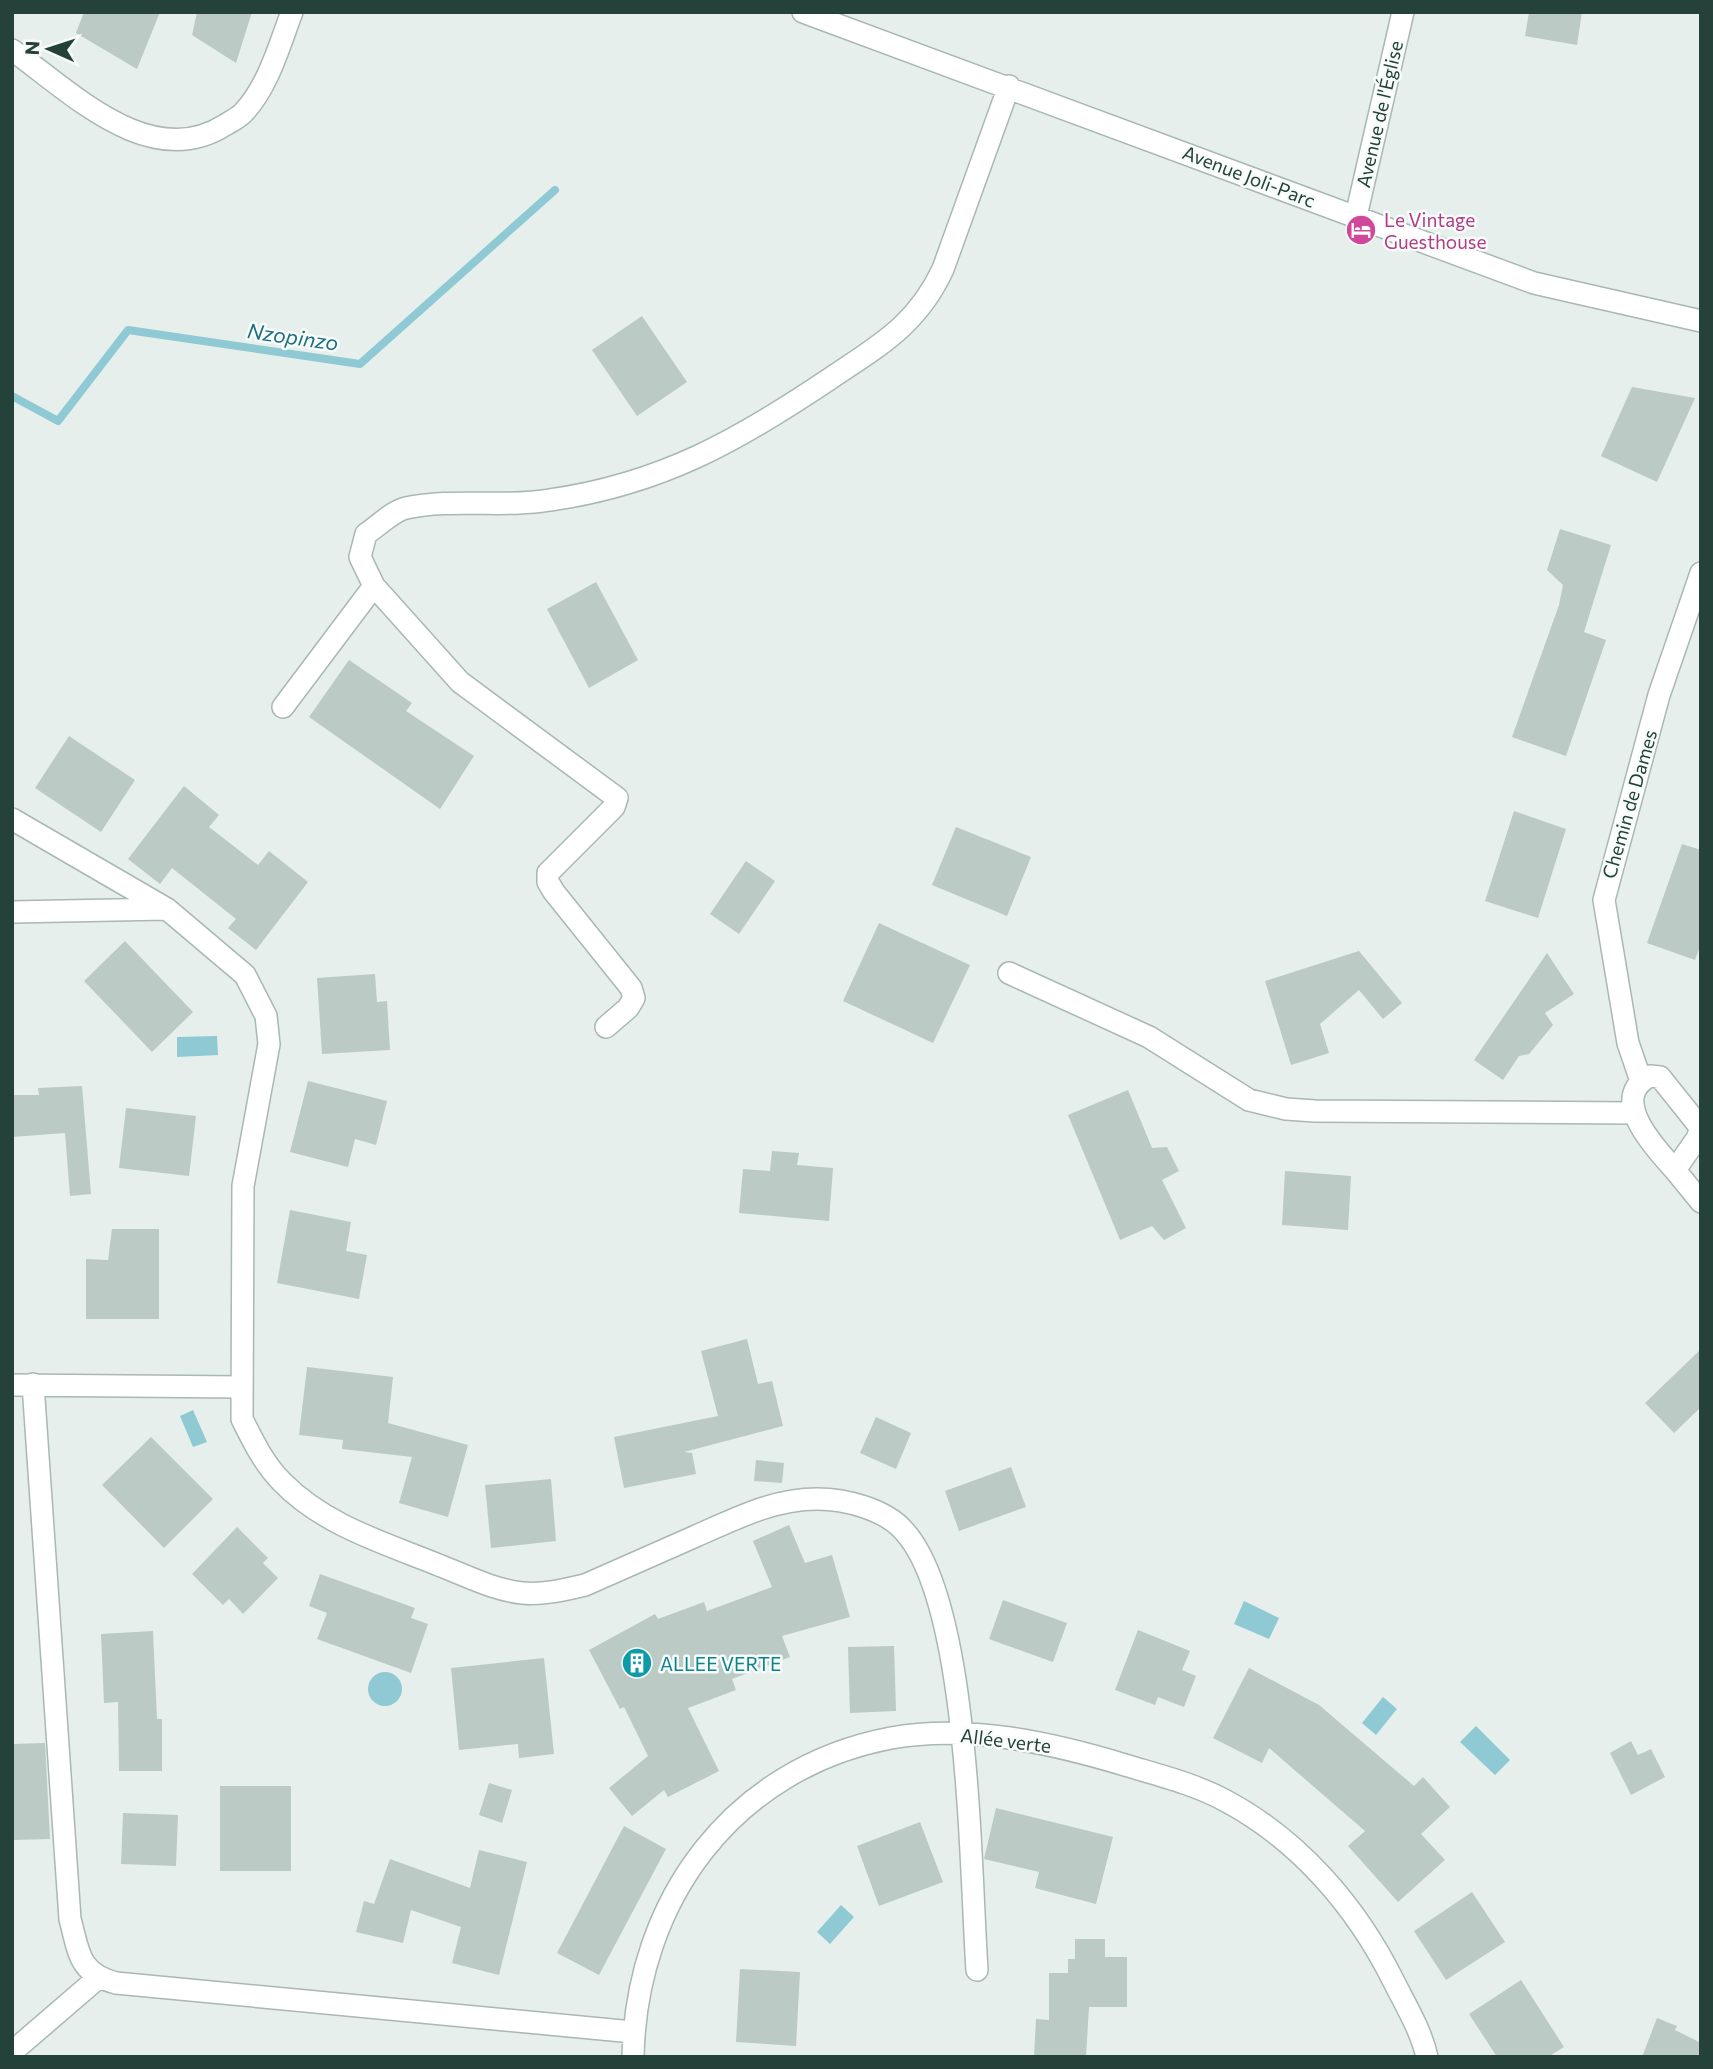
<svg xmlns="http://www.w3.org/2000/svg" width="1713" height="2069" font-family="Commissioner,sans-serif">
  <rect width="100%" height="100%" fill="#e6efeb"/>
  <path fill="#8ec9d4" d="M 217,1036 L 218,1055 L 177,1057 L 177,1037 Z
    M 193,1410 L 207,1442 L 193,1447 L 180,1416 Z
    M 1244,1601 L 1279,1618 L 1269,1639 L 1234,1624 Z
    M368 1689a17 17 0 1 1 34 0a17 17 0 1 1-34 0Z
    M 1383,1697 L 1397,1709 L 1376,1735 L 1362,1723 Z
    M 1476,1726 L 1510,1760 L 1495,1775 L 1460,1742 Z
    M 841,1905 L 854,1917 L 830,1944 L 817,1932 Z"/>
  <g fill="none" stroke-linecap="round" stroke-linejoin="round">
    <path stroke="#8ec9d4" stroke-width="8" d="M 12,396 L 58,421 L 128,330 L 360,364 L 555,190"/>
  </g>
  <path fill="#bbcac4" d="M 84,12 L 160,12 L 137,69 L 76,33 Z
    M 197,12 L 252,12 L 236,63 L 192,35 Z
    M 1529,12 L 1582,12 L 1577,45 L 1525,36 Z
    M 642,316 L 687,382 L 637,416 L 592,350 Z
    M 1632,387 L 1695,398 L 1657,482 L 1601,456 Z
    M 1560,529 L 1611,545 L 1584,632 L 1606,640 L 1566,756 L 1512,737 L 1559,605 L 1563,585 L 1547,570 Z
    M 596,582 L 638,660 L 589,688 L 547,609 Z
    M 349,660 L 412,703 L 406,711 L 474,756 L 440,809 L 309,717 Z
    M 69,736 L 135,780 L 101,832 L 35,788 Z
    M 184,786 L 219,815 L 209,827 L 258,865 L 269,851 L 308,882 L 256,950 L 228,928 L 236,919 L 172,868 L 160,884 L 128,859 Z
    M 1514,811 L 1566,829 L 1538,918 L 1485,901 Z
    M 956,827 L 1031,857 L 1007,916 L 932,885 Z
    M 1682,844 L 1701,850 L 1701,944 L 1695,960 L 1647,943 Z
    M 746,861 L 775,881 L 739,934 L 710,914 Z
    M 879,923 L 970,965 L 933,1043 L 843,1001 Z
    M 125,941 L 193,1012 L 152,1052 L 84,981 Z
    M 1359,951 L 1402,1003 L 1383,1019 L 1359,990 L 1320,1024 L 1329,1053 L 1291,1065 L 1265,981 Z
    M 1547,953 L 1574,994 L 1545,1013 L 1553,1025 L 1529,1054 L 1519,1056 L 1503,1080 L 1474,1060 Z
    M 375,974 L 377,1002 L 387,1001 L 390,1050 L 322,1054 L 317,978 Z
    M 308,1081 L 387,1101 L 376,1145 L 355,1139 L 348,1167 L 290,1152 Z
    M 82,1086 L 91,1194 L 70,1196 L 65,1133 L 12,1137 L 12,1095 L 39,1095 L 38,1088 Z
    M 1128,1090 L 1152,1148 L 1167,1147 L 1179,1171 L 1162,1180 L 1186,1228 L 1164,1240 L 1152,1226 L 1120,1240 L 1068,1115 Z
    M 126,1108 L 196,1116 L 189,1176 L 119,1168 Z
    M 772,1151 L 799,1153 L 797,1165 L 833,1168 L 829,1221 L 739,1213 L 743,1169 L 770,1171 Z
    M 1285,1171 L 1351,1176 L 1348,1230 L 1282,1225 Z
    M 290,1210 L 351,1222 L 346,1251 L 367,1255 L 359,1299 L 277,1283 Z
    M 112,1229 L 159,1229 L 159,1319 L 86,1319 L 86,1259 L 108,1260 Z
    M 747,1339 L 758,1384 L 772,1381 L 783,1426 L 684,1452 L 692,1453 L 696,1474 L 624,1488 L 614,1437 L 718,1416 L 701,1351 Z
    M 1701,1349 L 1701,1407 L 1674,1433 L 1645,1403 Z
    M 307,1367 L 393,1377 L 388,1423 L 468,1445 L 448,1517 L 399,1503 L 412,1457 L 342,1449 L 343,1440 L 299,1435 Z
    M 876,1417 L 911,1433 L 896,1469 L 860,1453 Z
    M 151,1437 L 213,1499 L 164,1548 L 102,1485 Z
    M 756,1460 L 784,1463 L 782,1483 L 754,1481 Z
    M 1011,1467 L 1026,1507 L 959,1531 L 945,1491 Z
    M 551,1479 L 556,1541 L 491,1548 L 485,1485 Z
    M 789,1525 L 805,1563 L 832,1555 L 850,1617 L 782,1636 L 790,1657 L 732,1679 L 736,1690 L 688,1708 L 719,1771 L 668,1797 L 664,1790 L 632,1816 L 609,1788 L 648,1756 L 624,1707 L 620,1709 L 589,1650 L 655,1614 L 658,1619 L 704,1602 L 707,1611 L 772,1587 L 753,1541 Z
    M 237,1527 L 268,1558 L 263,1563 L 278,1578 L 243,1614 L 229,1599 L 223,1605 L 192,1574 Z
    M 320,1574 L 415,1608 L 411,1618 L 428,1624 L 411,1673 L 317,1639 L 327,1613 L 309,1606 Z
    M 1003,1600 L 1067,1623 L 1053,1662 L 989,1639 Z
    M 1138,1630 L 1190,1651 L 1182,1670 L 1196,1676 L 1184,1707 L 1158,1697 L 1155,1705 L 1115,1690 Z
    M 153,1631 L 157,1719 L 162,1719 L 162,1771 L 119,1771 L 118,1702 L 104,1703 L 101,1634 Z
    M 894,1646 L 896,1711 L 850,1713 L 848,1647 Z
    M 544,1658 L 554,1754 L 519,1758 L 518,1744 L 459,1750 L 451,1668 Z
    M 1249,1668 L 1319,1705 L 1414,1786 L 1423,1777 L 1450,1807 L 1421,1834 L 1445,1860 L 1398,1902 L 1348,1846 L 1365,1831 L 1269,1748 L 1262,1763 L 1213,1738 Z
    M 1631,1741 L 1638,1755 L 1651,1749 L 1665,1777 L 1631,1795 L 1610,1753 Z
    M 45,1743 L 50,1839 L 12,1840 L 12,1744 Z
    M 489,1783 L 512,1790 L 502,1823 L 479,1815 Z
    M 220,1786 L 291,1786 L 291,1871 L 220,1871 Z
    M 996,1808 L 1113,1837 L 1096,1904 L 1035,1888 L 1039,1872 L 984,1859 Z
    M 123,1813 L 178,1815 L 176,1866 L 121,1864 Z
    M 920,1822 L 943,1882 L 879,1906 L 857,1846 Z
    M 624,1826 L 666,1849 L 599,1975 L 557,1953 Z
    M 479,1850 L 527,1862 L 499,1975 L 452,1963 L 461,1927 L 411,1910 L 403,1943 L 356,1932 L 364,1901 L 374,1904 L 390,1859 L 470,1888 Z
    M 1472,1892 L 1505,1942 L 1446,1980 L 1414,1931 Z
    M 1075,1939 L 1105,1939 L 1105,1957 L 1127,1957 L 1127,2007 L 1089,2007 L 1086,2057 L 1034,2057 L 1036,2019 L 1049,2020 L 1049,1973 L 1068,1973 L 1068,1959 L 1075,1959 Z
    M 740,1969 L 800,1972 L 796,2046 L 736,2042 Z
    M 1521,1980 L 1564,2047 L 1548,2057 L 1497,2057 L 1469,2014 Z
    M 1657,2018 L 1677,2026 L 1675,2030 L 1701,2043 L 1701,2057 L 1642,2057 Z"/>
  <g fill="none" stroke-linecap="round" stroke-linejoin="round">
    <g stroke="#a8b8b2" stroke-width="24">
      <path id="minor" d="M 803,12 L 1534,283 L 1701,321
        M 12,50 C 70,91 150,173 225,125 C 230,122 238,118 243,113 C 268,87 279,46 292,12
        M 1356,216 L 1403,12
        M 283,707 L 374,586
        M 12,819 L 167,909 L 245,975 L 266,1016 L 269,1044 L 243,1186 L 242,1419 C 253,1441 264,1464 282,1482 C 325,1526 385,1543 441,1566 C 467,1576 494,1590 522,1593 C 543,1595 564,1590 585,1585 C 622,1569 659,1552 696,1536 C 735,1519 773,1499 817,1499 C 845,1499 885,1509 904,1531 C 970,1603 970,1869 977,1970
        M 12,912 L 165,909
        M 1009,973 L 1149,1037 L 1249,1100 L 1286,1109 L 1315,1111 L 1635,1113
        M 606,1027 L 628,1008 L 634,998 L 631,988 L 554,892 L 548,882 L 548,873 L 614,807 L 617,798 L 460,682 L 374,586 L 360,557 L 366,534 C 378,526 393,511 406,508 C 453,498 503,508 550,500 C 662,484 739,440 831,378 C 880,345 917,325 943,269 L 1009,86
        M 1650,1076 L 1660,1077 L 1700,1127 L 1698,1137 L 1675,1170 C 1656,1149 1607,1098 1650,1076 Z
        M 1641,1081 L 1628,1043 L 1604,900 L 1659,695 L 1701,573
        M 1675,1170 L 1701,1202
        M 33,1384 L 70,1919 C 79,1952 78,1973 116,1983 L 633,2032
        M 12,1385 L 241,1387
        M 12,2052 L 98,1978
        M 633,2057 C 636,1900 733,1768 891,1738 C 968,1724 1052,1743 1125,1765 C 1158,1775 1195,1784 1226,1801 C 1299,1840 1356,1906 1393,1980 C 1405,2004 1421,2030 1427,2057"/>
    </g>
    <use href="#minor" stroke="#fff" stroke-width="21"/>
  </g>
  <defs>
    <g id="hotel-disc" transform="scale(1.575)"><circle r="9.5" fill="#d1479c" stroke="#f7fbf9"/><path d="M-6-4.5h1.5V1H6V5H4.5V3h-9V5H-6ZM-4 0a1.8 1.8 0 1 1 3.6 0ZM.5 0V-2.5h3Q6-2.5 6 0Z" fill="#fff"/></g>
    <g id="building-disc" transform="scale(1.575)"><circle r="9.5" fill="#0f9aa8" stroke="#f7fbf9"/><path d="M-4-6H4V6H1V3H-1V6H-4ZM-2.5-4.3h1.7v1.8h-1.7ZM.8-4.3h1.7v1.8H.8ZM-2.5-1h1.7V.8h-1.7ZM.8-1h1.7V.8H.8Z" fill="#fff"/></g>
  </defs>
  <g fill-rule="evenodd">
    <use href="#hotel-disc" x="1361" y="230"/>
    <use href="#building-disc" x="637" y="1663"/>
  </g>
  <g text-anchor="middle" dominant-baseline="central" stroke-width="5" stroke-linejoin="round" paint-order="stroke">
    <g font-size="19" fill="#24423a" stroke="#f7fbf9">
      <text transform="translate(1379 114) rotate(-77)">Avenue de l'Église</text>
      <text transform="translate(1249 176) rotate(21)">Avenue Joli-Parc</text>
      <text transform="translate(1629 804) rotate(-74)">Chemin de Dames</text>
      <text transform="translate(1006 1740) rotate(7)">Allée verte</text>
    </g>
    <g font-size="19" fill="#b23c85" stroke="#f7fbf9" text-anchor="start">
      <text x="1384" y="219">Le Vintage<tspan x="1384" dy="22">Guesthouse</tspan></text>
    </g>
    <g font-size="19" fill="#0d838f" stroke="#f7fbf9" text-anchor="start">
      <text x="660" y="1663">ALLEE VERTE</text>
    </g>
    <g font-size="21" font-style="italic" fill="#1c6f80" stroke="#f7fbf9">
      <text transform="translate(293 336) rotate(8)">Nzopinzo</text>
    </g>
  </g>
  <rect width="1713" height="2069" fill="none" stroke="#24423a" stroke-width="28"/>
  <g transform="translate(49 49) rotate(273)" stroke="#f7fbf9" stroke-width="5" paint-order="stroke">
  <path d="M0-5L12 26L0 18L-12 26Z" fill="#24423a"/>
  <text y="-10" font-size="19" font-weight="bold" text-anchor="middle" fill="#24423a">N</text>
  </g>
</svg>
